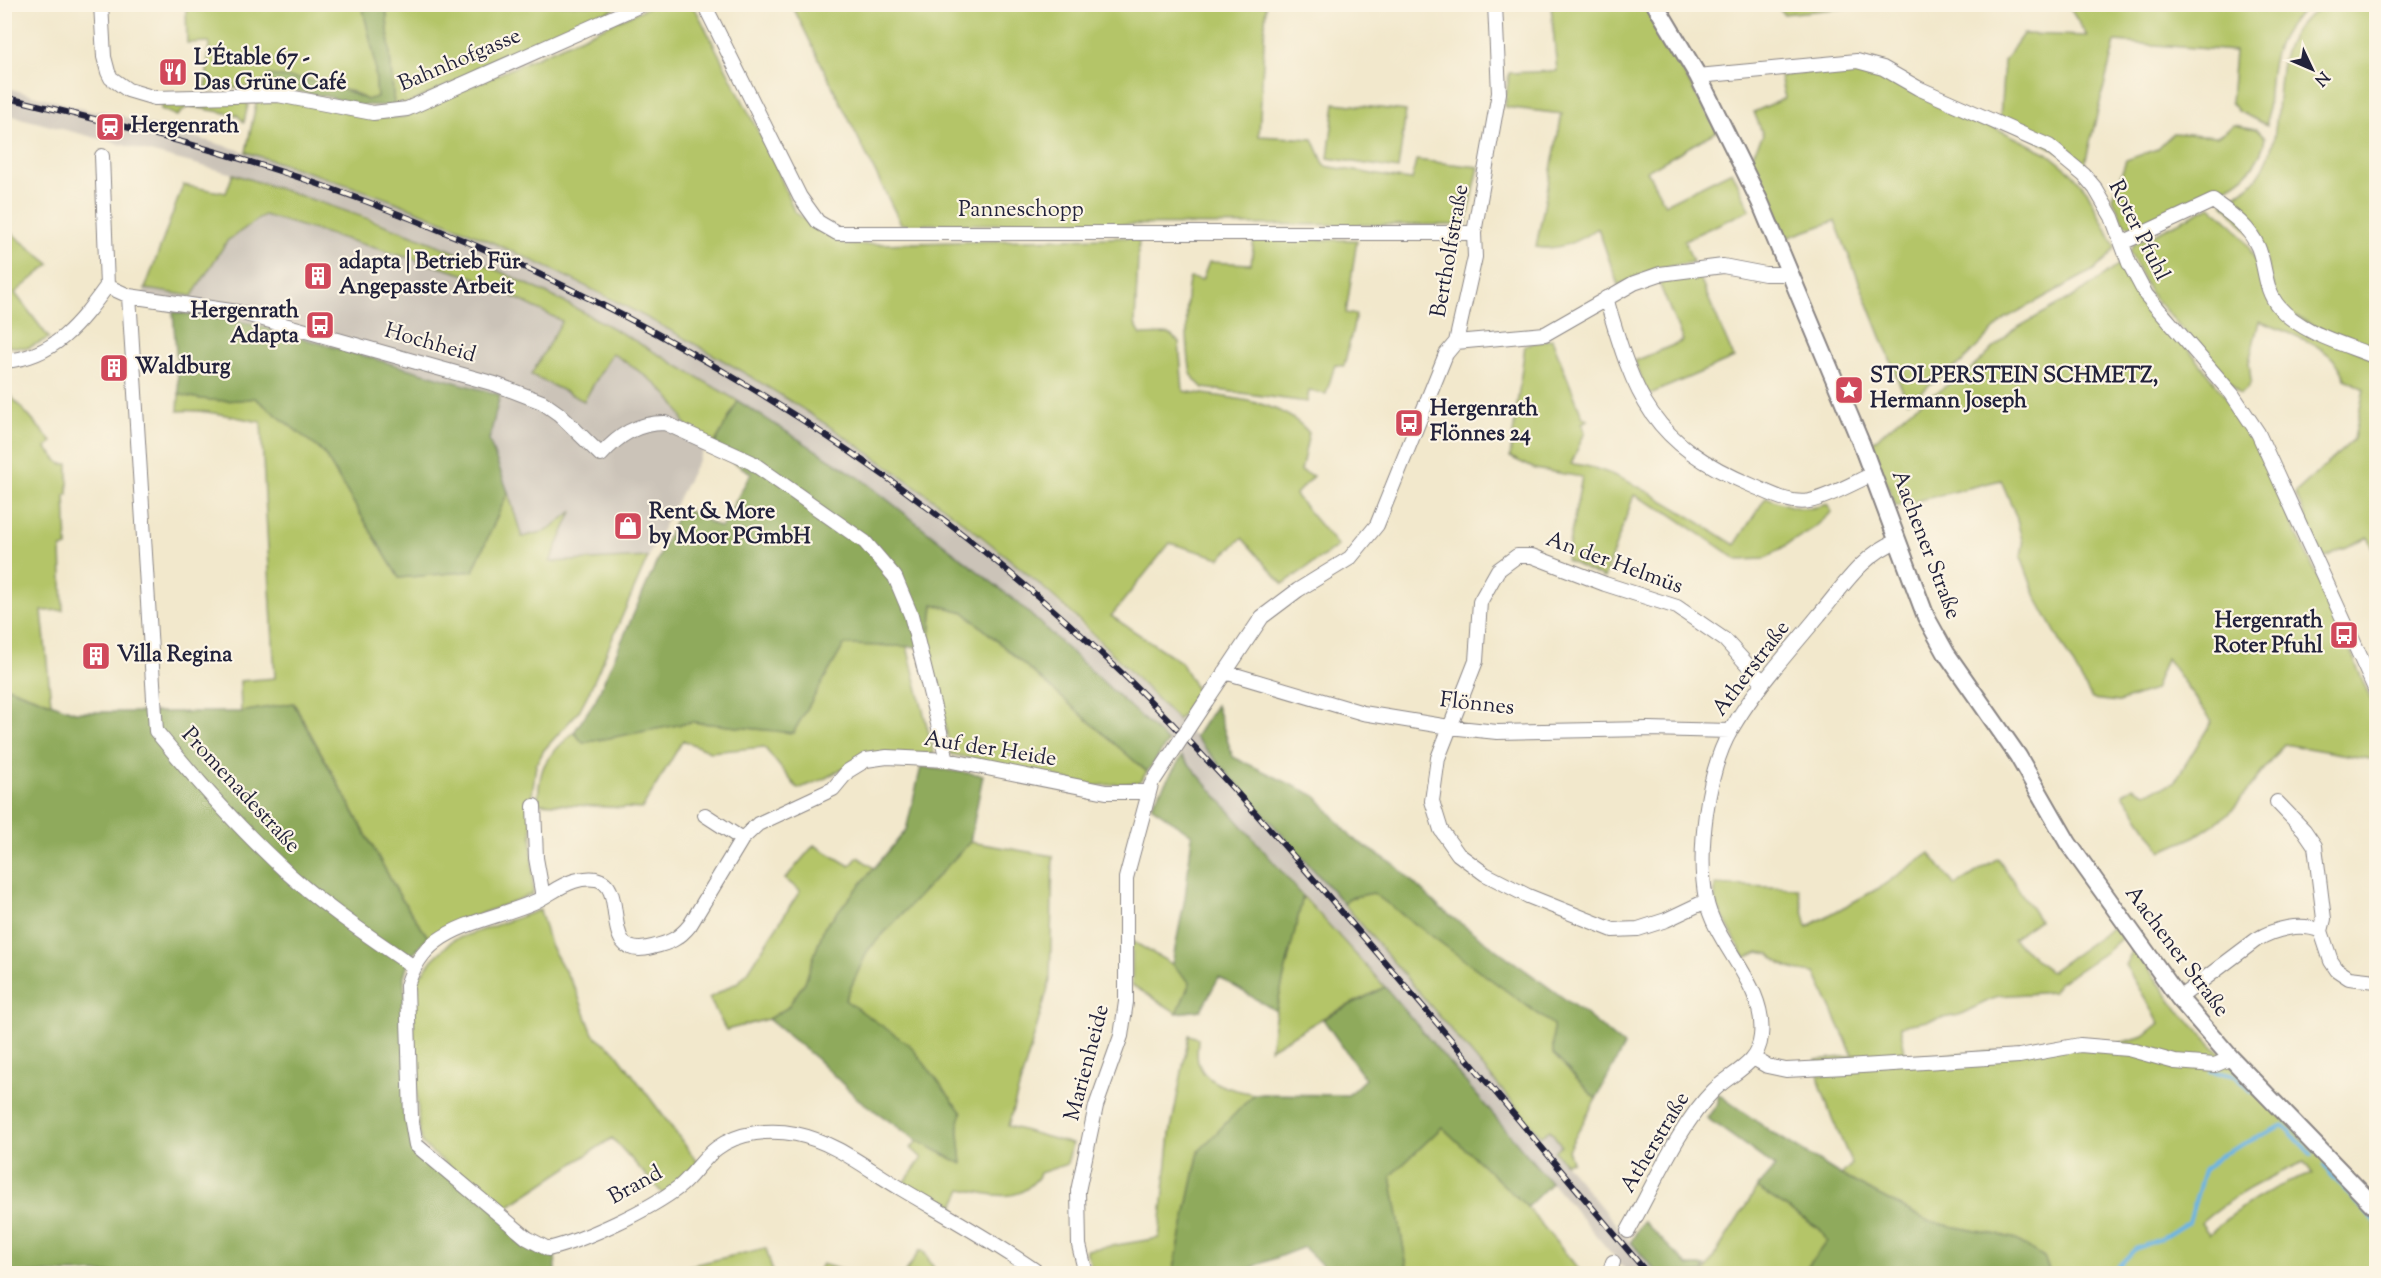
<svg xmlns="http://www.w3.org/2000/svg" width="2381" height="1278" font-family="'Sorts Mill Goudy',serif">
  <rect width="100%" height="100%" fill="#fcf5e5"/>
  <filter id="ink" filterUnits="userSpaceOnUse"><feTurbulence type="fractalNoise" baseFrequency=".0167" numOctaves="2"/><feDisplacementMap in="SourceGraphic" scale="12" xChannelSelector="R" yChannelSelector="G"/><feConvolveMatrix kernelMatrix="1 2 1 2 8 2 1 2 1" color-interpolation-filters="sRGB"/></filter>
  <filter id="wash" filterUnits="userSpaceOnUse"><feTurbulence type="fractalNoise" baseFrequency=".008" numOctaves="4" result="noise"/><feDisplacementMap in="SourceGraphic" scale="24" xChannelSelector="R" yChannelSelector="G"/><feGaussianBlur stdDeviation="1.35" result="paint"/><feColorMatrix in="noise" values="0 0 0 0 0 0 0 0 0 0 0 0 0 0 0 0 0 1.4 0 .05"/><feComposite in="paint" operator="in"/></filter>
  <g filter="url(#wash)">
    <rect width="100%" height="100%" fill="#f2e8cc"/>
    <path fill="#cbc3b8" d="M 4,87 L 94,112 L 103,111 L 246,152 L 392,201 L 534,261 L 688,338 L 876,457 L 1032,578 L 1195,737 L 1257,804 L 1541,1136 L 1549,1129 L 1561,1145 L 1554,1151 L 1657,1273 L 1628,1273 L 1385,987 L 1182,756 L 1018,603 L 860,478 L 738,401 L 622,334 L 528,284 L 374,219 L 233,174 L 5,114 Z
      M 263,214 L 474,277 L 563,321 L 531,375 L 612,353 L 659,384 L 680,409 L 687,429 L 706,445 L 648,557 L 549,563 L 571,513 L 546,531 L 521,537 L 489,440 L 500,396 L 249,323 L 173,312 L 140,302 L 145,289 L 192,296 L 227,241 Z"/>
    <path fill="#b4c568" stroke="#6b7452" stroke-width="1.5" fill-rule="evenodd" d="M 247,4 L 362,5 L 374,56 L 377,97 L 367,100 L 353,92 L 269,75 L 261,85 L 206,91 L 209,42 L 187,43 L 186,7 L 246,7 Z
      M 386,5 L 623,5 L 409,103 L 394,106 Z
      M 653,5 L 687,5 L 696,10 L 776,166 L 794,211 L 818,230 L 845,245 L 1139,237 L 1135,324 L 1141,335 L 1169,334 L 1179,342 L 1183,391 C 1225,398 1280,398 1309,433 L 1301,471 L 1313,476 L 1295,495 L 1338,546 L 1283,584 L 1242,538 L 1220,558 L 1170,543 L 1111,616 L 1181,662 L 1199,694 L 1178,720 C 1130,673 1083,621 1031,577 C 842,418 624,291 393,201 C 345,183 295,168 246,152 L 257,99 L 279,97 L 370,117 L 403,117 Z
      M 792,5 L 1266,5 L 1259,136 L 1313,139 L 1325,166 L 1402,179 L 1412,180 L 1416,160 L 1479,167 L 1466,225 L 901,224 Z
      M 1551,5 L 1645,5 L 1717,131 L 1647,171 L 1665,204 L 1732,171 L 1750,210 L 1684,240 L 1693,262 L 1655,269 L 1618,285 L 1598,228 C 1579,241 1559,251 1536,247 L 1562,114 L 1505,107 L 1509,73 L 1557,71 Z
      M 1776,5 L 1877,5 L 1783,14 Z
      M 2072,5 L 2310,5 C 2266,39 2271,74 2267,125 L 2238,111 L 2231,102 L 2235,51 L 2115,42 L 2084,167 L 2000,118 L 2004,61 L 2023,34 L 2087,36 L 2069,7 Z
      M 2326,5 L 2376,5 L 2376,354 L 2295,317 L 2277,301 L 2262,247 L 2223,203 C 2234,196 2249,188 2257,178 C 2298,123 2252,42 2326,5 Z
      M 1854,65 L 1880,72 L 2047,153 L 2072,173 L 2087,191 L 2115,247 L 2105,261 L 2092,271 L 2006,318 L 1962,362 L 1907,402 L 1835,221 L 1786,238 L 1750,159 L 1763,135 L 1754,112 L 1785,98 L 1780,76 Z
      M 246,101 L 248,105 L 244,122 L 237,115 L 188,106 L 177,116 L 161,109 L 161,105 L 165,104 Z
      M 1335,103 L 1406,111 L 1398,169 L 1328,158 Z
      M 2234,125 L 2256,129 L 2265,138 C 2256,186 2212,193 2173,209 C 2160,215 2148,222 2135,227 L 2124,224 L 2113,198 L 2126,160 L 2157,149 L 2173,133 L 2217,136 Z
      M 233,174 C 334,206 431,238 527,284 C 600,318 669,361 738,401 L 714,444 L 687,429 C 674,391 645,375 612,353 L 584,401 L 531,375 L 562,321 L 473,277 L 264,215 L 227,241 L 192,296 L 145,289 L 183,185 L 226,193 Z
      M 2211,206 C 2250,236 2255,258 2272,303 L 2376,360 L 2376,555 L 2368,537 L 2323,558 L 2295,493 L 2354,439 L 2364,389 L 2345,379 C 2335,345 2289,334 2259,321 L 2249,362 L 2251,381 L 2248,388 L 2240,394 L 2150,293 L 2130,252 L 2134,244 Z
      M 4,219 L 10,232 L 50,264 L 15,293 L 49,338 L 28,348 L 5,346 Z
      M 1254,239 L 1357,240 L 1346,313 L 1356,315 L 1344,366 L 1335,365 L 1326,394 L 1309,391 L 1307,402 L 1203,388 C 1199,384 1193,379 1191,373 C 1187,354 1184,295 1190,278 L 1202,280 L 1209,262 L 1251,264 Z
      M 2122,262 L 2251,430 L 2297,535 L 2325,591 L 2376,712 L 2376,760 L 2284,744 L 2230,813 L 2196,836 L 2162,851 L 2123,794 L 2133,787 L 2145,793 L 2174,783 L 2212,721 L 2166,658 L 2154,690 L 2119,702 L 2092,699 L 2036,597 L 2021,557 L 2023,544 L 2016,516 L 2001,480 L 1896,506 L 1870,444 L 1910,410 L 1970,370 L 2013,330 L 2083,291 Z
      M 1698,274 L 1734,358 L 1648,395 L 1635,361 L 1683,341 L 1659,283 Z
      M 1552,339 L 1583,418 L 1588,420 L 1582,423 L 1585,432 L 1571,464 C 1616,465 1696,521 1735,545 L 1766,497 C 1788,506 1804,513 1827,504 L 1832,512 L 1814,528 L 1764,559 L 1738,560 L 1669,513 L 1634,495 L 1604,578 L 1566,560 L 1582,477 L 1535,469 L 1510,457 L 1525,345 Z
      M 9,394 L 52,442 L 46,448 L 61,464 L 68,464 L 68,494 L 65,495 L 67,547 L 61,548 L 63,610 L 42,611 L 51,703 L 5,686 L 4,561 L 7,560 L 4,398 Z
      M 179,394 C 206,402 228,402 255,398 L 323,452 L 399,578 L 473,571 L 508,492 L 522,537 L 546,531 L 572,512 L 550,562 L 648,557 L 590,690 L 579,711 L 544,750 L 536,765 L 531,803 L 533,894 L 453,924 L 428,937 L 401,898 L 294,703 L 241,712 L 240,681 L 275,678 L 261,422 C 238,418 200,408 178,411 Z
      M 933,604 L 964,612 L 1147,772 L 1139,782 L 1094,786 L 951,754 L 929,647 Z
      M 844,645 L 907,646 L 934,754 L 863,756 L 824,779 L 798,789 L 764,747 L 710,752 L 683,740 L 642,809 L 538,803 C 539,762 546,759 574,732 L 583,743 L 693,722 L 793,733 Z
      M 970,842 L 1053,856 L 1050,981 L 1008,1126 L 1072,1144 L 1067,1164 L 1040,1173 C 1038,1180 1036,1179 1032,1184 C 1013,1204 986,1193 962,1189 L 951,1212 L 904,1183 L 922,1158 L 911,1148 L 918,1141 L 962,1164 L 958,1124 L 845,1000 L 868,950 Z
      M 814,845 L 850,866 L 858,857 L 875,869 L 824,928 L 805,982 L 787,1008 L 768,1019 L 726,1030 L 709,998 L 738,982 L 747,973 L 800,891 L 785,879 Z
      M 1930,853 L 1955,886 L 1998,858 L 2039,920 L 2013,939 L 2050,972 L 2118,924 L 2126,934 L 2106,952 L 2058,984 L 2053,992 L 1998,996 L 1959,1015 L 1900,1026 L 1906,1057 L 2116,1044 L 2144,1036 L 2160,1023 L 2125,965 L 2134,948 L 2178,1010 L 2376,1213 L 2376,1273 L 2050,1273 L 2044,1257 L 2013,1238 L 1930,1222 L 1841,1175 L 1852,1164 L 1831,1116 L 1820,1084 L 1816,1060 L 1853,1056 L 1815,973 C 1796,971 1783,969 1770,954 L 1758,952 L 1745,958 L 1715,902 L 1715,885 L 1798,888 L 1807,927 L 1879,888 ZM 2304,1162 L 2313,1174 C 2269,1187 2244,1204 2209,1234 L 2201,1223 C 2231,1196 2267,1178 2304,1162 Z
      M 1373,893 L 1554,1025 L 1553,1054 L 1596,1099 L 1568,1150 L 1572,1161 L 1565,1163 L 1554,1151 L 1561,1145 L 1550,1130 L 1541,1136 L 1344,904 L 1349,898 Z
      M 1303,896 L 1385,987 L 1323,1018 L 1270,1049 L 1276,1011 Z
      M 540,910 L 550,945 L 576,990 L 593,1034 L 615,1051 L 699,1164 L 663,1194 L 612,1138 L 503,1210 L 423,1145 L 419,1132 L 412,1004 L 416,981 L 432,960 L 453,940 Z
      M 1132,941 L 1172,964 L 1190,982 L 1177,1013 L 1132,985 Z
      M 1189,1035 L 1198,1038 C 1198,1045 1196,1055 1198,1062 C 1205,1085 1234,1090 1254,1094 L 1199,1151 L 1173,1273 L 1093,1273 L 1086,1250 L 1159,1238 L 1170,1134 Z
      M 1442,1127 L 1527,1207 L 1582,1273 L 1408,1273 L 1391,1176 Z
      M 1757,1188 L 1820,1229 L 1827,1241 L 1803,1273 L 1703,1274 Z
      M 766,1248 L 773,1273 L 659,1273 Z
      M 920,1250 L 924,1252 L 937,1273 L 905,1273 Z
      M 822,1264 L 851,1273 L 817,1273 Z"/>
    <path fill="#8faa5c" stroke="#58664c" stroke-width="1.5" d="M 362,5 L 386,5 L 394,106 L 359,105 L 329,97 L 261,85 L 269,75 L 329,83 L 367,100 L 377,97 L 374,56 Z
      M 173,312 L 249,323 L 500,395 L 489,440 L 508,492 L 473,571 L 399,578 L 323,452 L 255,398 C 228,402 206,402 179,394 Z
      M 738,401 L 860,478 L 1018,603 L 1168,742 L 1147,772 L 964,612 L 933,604 L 929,647 L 844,645 L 793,733 L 693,722 L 583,743 L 574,732 L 595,701 L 681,507 L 721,528 L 751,473 L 712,449 Z
      M 4,686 L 75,712 L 241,712 L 293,703 L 401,898 L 428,937 L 410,958 L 404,976 L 411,1147 L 555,1253 L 556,1273 L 5,1273 Z
      M 1216,705 L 1233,757 L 1316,796 L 1352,838 L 1395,865 L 1441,909 L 1584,1013 L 1624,1046 L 1596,1099 L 1553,1054 L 1553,1025 L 1373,893 L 1349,898 L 1344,904 L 1195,737 Z
      M 1182,756 L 1303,896 L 1276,1011 L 1219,977 L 1201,1010 L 1177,1013 L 1190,983 L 1172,964 L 1185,898 L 1192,835 L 1151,806 Z
      M 921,767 L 983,775 L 970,842 L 868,950 L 845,1000 L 911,1046 L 962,1113 L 958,1124 L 962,1164 L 918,1141 L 858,1099 L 817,1059 L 768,1019 L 787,1008 L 805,982 L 824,928 L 906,830 Z
      M 1385,987 L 1551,1183 L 1527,1207 L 1442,1127 L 1391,1176 L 1408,1273 L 1330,1273 L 1304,1247 L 1257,1265 L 1243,1273 L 1173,1273 L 1199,1151 L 1254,1094 L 1348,1095 L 1365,1079 L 1323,1019 Z
      M 1718,1094 L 1773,1133 L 1841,1175 L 1930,1222 L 2013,1238 L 2044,1257 L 2050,1273 L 1803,1273 L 1827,1241 L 1820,1229 L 1757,1188 L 1775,1167 L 1707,1118 L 1718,1103 Z
      M 1643,1221 L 1688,1266 L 1705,1266 L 1703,1273 L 1657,1273 L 1631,1242 Z"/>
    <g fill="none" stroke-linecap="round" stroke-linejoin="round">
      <path stroke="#6bb4e3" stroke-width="4" d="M 2211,1071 L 2236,1076 L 2251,1092
        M 2323,1166 L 2376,1223
        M 2111,1274 L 2135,1249 L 2167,1236 L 2189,1222 L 2204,1171 L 2219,1156 L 2283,1125 L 2312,1155"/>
    </g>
  </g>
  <g filter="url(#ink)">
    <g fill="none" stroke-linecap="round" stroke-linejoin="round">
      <g stroke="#8a8584" stroke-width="16">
        <path id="minor" d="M 101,4 L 104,57 L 108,72 L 111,78 L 128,90 L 155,98 L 278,95 L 373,113 L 407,109 L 643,4
          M 704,4 L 800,197 L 818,222 L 837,233 L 1474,233
          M 1698,76 L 1857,61 L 1883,68 L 1918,88 L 2049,146 L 2084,175 L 2095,188 L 2112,217 L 2129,263 L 2146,295 L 2232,394 L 2258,433 L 2376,691
          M 2122,243 L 2213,201 C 2231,214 2249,226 2258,247 C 2266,266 2264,290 2279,307 C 2302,334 2345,344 2376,357
          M 107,286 L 129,296 L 238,312 L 495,384 L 542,402 L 559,414 L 601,455 C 619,435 637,423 665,423 L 751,462 L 865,542 L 895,577 L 911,615 L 947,760
          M 129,296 L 156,731 C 193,776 233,822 276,862 C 317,902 367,935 414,967
          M 1606,298 C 1635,398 1651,443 1753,486 C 1770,493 1790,505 1810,501 C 1831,496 1853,483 1873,474
          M 1456,342 L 1545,334 L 1634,283 L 1660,274 L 1723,266 L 1765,274 L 1789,274
          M 4,361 C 54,358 80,323 107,286 L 102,156
          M 1225,672 L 1363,713 L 1449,727 L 1497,732 L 1648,729 L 1730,731
          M 1206,701 L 1262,617 L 1298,590 L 1350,558 L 1377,525 L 1446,354 L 1456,342 L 1475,257 L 1474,233 L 1499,93 L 1495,4
          M 2277,802 L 2304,830 L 2315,846 L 2324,919 L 2321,931
          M 534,806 L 536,858 L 543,897
          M 705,815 L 742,839
          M 1706,901 L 1666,920 L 1638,929 L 1613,930 L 1528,896 L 1485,874 L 1458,854 L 1441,830 L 1432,801 L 1438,758 L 1476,661 L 1480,602 L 1498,570 L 1517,556 L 1532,556 L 1605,584 L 1677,607 L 1725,640 L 1763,682
          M 2179,998 L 2256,940 C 2274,929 2300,922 2321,931 L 2331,961 L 2337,970 L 2349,978 L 2376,981
          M 1755,1059 L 1767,1066 L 1786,1070 L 1846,1067 L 2019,1056 L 2080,1045 L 2128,1049 L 2175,1062 L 2215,1065 L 2231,1058
          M 1628,1231 C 1652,1189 1679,1125 1713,1091 C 1732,1072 1758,1066 1761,1036 C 1767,985 1715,946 1706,899 C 1697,853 1707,771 1731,730 C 1755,688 1789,652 1819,615 C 1843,587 1862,555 1897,541
          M 1040,1274 C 995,1242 947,1216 900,1188 C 866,1168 835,1142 796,1134 C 770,1129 739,1132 717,1148 C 703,1158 693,1176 679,1187 C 649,1210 585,1240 548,1249 L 527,1238 L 416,1145 L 411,1117 L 407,986 C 412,969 422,952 437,941 C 465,921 502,916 534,902 C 548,896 558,886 574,881 C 580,879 590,878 596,879 C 631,886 596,962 652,947 C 669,943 679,939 690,925 L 742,839 L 758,824 L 833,789 L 848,771 L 866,760 L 887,757 L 947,760 L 1106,792 L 1147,792
          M 1086,1274 L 1079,1245 L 1078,1191 L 1096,1106 L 1121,1036 L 1126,1002 L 1126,878 L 1151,785
          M 1609,1274 L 1613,1262"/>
      </g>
      <g stroke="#8a8584" stroke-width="20">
        <path id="tertiary" d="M 1655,4 L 1698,76 L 1760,202 L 1861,443 L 1926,617 L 1946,653 L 2018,756 L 2068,843 L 2179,998 L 2231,1058 L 2376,1208"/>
      </g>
      <use href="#minor" stroke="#fff" stroke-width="14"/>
      <use href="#tertiary" stroke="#fff" stroke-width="16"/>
      <g stroke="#22223b" stroke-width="6">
        <path id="rail" d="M 4,97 C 109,122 214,148 315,183 C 618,288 897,455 1127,678 C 1214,763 1293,855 1372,947 C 1465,1055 1556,1165 1648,1274"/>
      </g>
      <use href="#rail" stroke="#fcf5e5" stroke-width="4" stroke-dasharray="11" stroke-linecap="butt"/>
      <g stroke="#8a8584" stroke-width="16" stroke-linecap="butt">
        <path id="minor-bridge" d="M 1154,780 L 1206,701"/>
      </g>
      <use href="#minor-bridge" stroke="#fff" stroke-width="14"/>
    </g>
  </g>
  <defs>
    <g id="restaurant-square" transform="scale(1.5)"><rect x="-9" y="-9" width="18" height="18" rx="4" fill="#d1495b" stroke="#fcf5e5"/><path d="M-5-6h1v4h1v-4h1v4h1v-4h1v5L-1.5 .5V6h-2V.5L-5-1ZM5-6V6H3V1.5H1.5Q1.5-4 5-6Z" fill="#fff"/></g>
    <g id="station-square" transform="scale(1.5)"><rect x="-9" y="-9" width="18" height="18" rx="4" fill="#d1495b" stroke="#fcf5e5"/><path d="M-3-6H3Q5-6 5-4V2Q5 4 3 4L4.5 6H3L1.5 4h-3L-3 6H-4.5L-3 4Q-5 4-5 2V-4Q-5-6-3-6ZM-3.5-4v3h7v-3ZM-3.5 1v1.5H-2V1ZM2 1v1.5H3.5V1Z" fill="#fff"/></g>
    <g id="building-square" transform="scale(1.5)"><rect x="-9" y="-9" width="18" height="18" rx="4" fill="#d1495b" stroke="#fcf5e5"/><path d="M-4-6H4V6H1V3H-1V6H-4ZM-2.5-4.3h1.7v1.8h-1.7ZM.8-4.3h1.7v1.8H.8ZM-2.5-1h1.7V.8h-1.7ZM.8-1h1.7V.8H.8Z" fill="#fff"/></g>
    <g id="bus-square" transform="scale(1.5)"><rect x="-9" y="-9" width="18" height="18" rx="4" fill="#d1495b" stroke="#fcf5e5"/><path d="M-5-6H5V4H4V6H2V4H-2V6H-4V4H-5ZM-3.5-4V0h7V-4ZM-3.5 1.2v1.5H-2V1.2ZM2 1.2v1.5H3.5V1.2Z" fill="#fff"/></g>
    <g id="sight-square" transform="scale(1.5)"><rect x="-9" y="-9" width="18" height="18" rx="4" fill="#d1495b" stroke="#fcf5e5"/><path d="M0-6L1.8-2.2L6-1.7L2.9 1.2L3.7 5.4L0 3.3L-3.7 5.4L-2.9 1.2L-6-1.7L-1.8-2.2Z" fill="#fff"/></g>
    <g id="shop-square" transform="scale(1.5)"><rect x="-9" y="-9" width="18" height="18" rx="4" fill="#d1495b" stroke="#fcf5e5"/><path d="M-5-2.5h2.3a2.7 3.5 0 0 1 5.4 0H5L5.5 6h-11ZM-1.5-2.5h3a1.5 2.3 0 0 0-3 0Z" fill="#fff"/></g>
  </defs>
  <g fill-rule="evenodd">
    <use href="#restaurant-square" x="173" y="72"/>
    <use href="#station-square" x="110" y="127"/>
    <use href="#building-square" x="318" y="276"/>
    <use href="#bus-square" x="320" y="325"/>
    <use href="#building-square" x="114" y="368"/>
    <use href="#sight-square" x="1849" y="390"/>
    <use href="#bus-square" x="1409" y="423"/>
    <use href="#shop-square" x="628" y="526"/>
    <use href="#bus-square" x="2344" y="635"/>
    <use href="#building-square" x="96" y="656"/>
  </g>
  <g text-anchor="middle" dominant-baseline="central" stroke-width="4.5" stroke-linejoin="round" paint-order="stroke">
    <g font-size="22" font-weight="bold" fill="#22223b" stroke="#fcf5e5" text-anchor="start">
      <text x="194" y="59">L'Étable 67 -<tspan x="194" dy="25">Das Grüne Café</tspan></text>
      <text x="131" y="127">Hergenrath</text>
      <text x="339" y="263">adapta | Betrieb Für<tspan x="339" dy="25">Angepasste Arbeit</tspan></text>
      <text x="299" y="312" text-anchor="end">Hergenrath<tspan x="299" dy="25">Adapta</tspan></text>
      <text x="135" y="368">Waldburg</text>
      <text x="1870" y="377">STOLPERSTEIN SCHMETZ,<tspan x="1870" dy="25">Hermann Joseph</tspan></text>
      <text x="1430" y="410">Hergenrath<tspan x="1430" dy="25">Flönnes 24</tspan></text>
      <text x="649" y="513">Rent &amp; More<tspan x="649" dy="25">by Moor PGmbH</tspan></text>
      <text x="2323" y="622" text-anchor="end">Hergenrath<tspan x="2323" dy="25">Roter Pfuhl</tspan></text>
      <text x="117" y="656">Villa Regina</text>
    </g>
    <g font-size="22" fill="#22223b" stroke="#fcf5e5">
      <text transform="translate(460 61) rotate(-23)">Bahnhofgasse</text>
      <text x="1021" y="211">Panneschopp</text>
      <text transform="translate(2138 231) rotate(63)">Roter Pfuhl</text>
      <text transform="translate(1451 251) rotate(-80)">Bertholfstraße</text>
      <text transform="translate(430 344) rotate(16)">Hochheid</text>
      <text transform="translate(1925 545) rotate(69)">Aachener Straße</text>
      <text transform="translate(1614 564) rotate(20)">An der Helmüs</text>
      <text transform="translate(1752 669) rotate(-53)">Atherstraße</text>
      <text transform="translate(1477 705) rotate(6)">Flönnes</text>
      <text transform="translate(990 750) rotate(9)">Auf der Heide</text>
      <text transform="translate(240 791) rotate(47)">Promenadestraße</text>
      <text transform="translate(2176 952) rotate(53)">Aachener Straße</text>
      <text transform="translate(1088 1063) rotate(-75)">Marienheide</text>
      <text transform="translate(1656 1143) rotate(-59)">Atherstraße</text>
      <text transform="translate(636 1186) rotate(-29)">Brand</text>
    </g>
  </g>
  <rect width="2381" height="1278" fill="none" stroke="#fcf5e5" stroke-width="24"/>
  <g transform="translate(2312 69) rotate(134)" stroke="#fcf5e5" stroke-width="4.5" paint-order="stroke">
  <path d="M0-4.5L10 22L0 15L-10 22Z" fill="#22223b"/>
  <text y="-9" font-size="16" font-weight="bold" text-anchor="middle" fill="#22223b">N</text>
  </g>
</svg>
